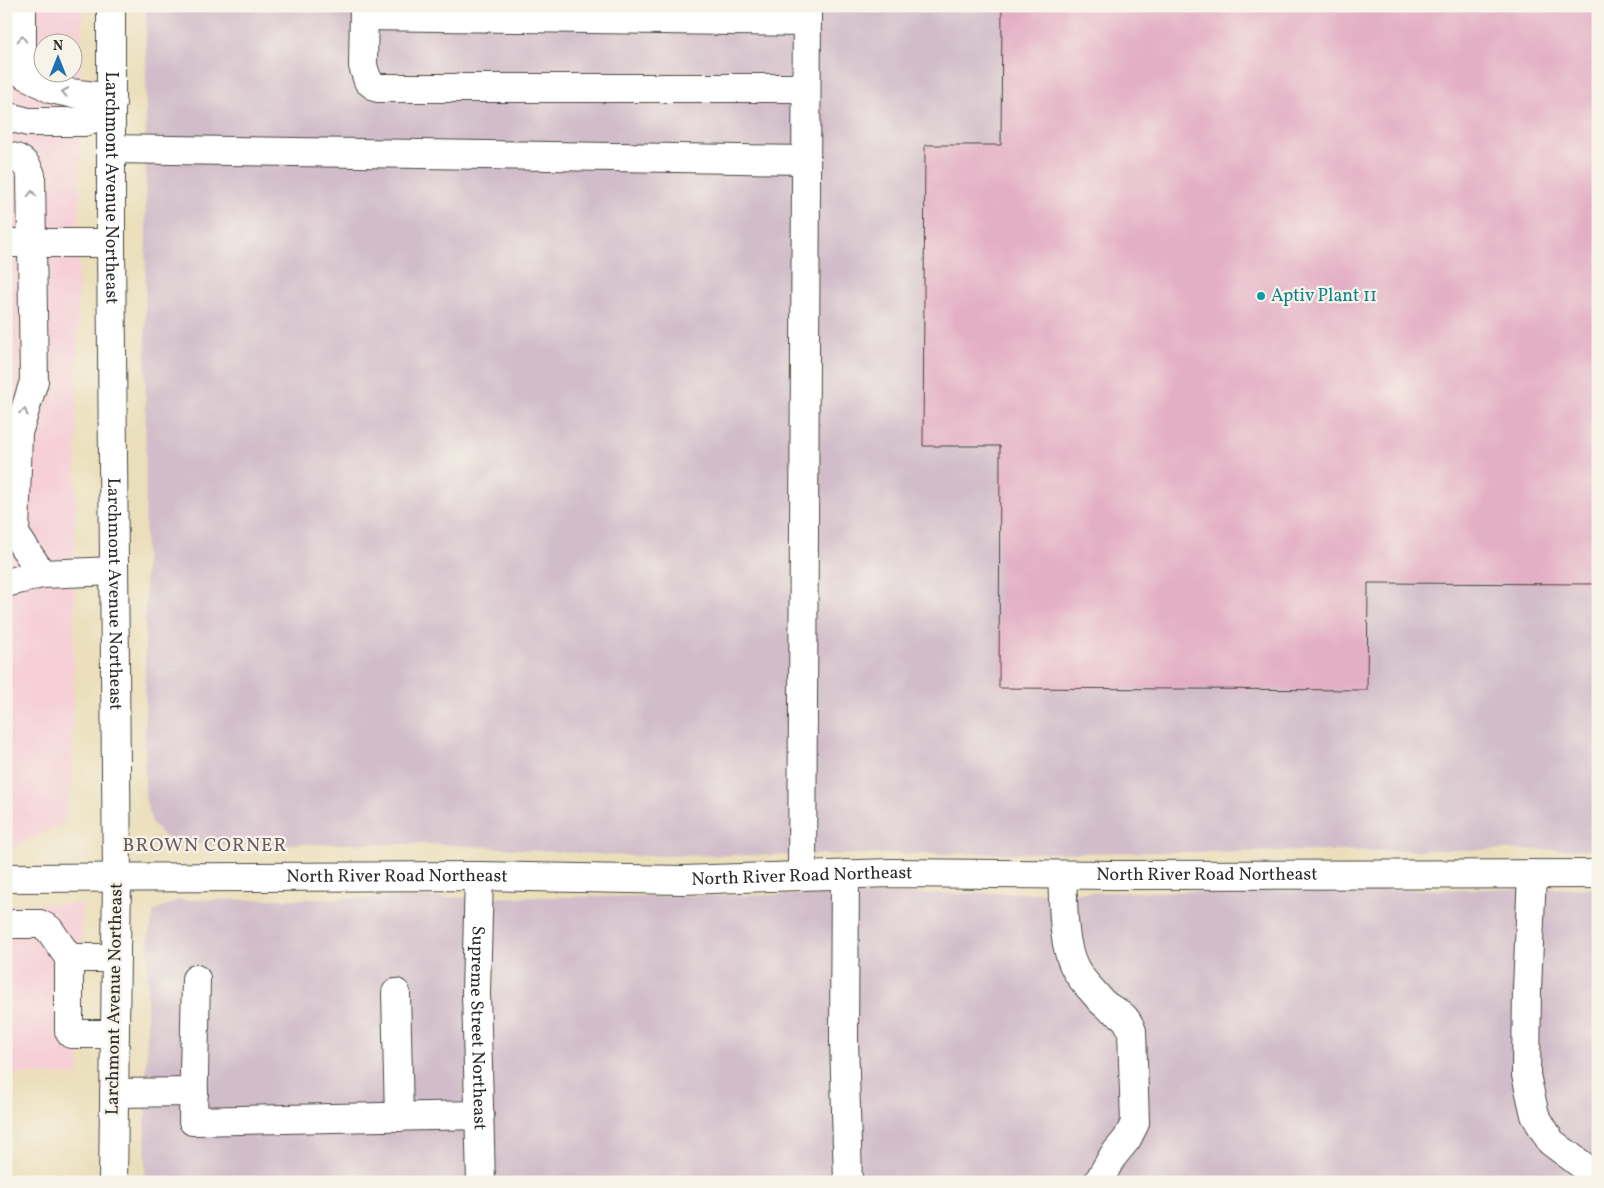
<svg xmlns="http://www.w3.org/2000/svg" width="1604" height="1188" font-family="Vollkorn,serif">
  <rect width="100%" height="100%" fill="#f7f3e8"/>
  <filter id="ink" filterUnits="userSpaceOnUse"><feTurbulence type="fractalNoise" baseFrequency=".02" numOctaves="2"/><feDisplacementMap in="SourceGraphic" scale="10" xChannelSelector="R" yChannelSelector="G"/><feConvolveMatrix kernelMatrix="1 2 1 2 8 2 1 2 1" color-interpolation-filters="sRGB"/></filter>
  <filter id="wash" filterUnits="userSpaceOnUse"><feTurbulence type="fractalNoise" baseFrequency=".0096" numOctaves="4" result="noise"/><feDisplacementMap in="SourceGraphic" scale="20" xChannelSelector="R" yChannelSelector="G"/><feGaussianBlur stdDeviation="1.12" result="paint"/><feColorMatrix in="noise" values="0 0 0 0 0 0 0 0 0 0 0 0 0 0 0 0 0 1.4 0 .05"/><feComposite in="paint" operator="in"/></filter>
  <g filter="url(#wash)">
    <rect width="100%" height="100%" fill="#ebdfbb"/>
    <path fill="#f6cfd7" fill-rule="evenodd" d="M 6,6 L 82,6 L 72,783 L 63,823 L 15,846 L 6,846 ZM 42,42 L 72,42 L 72,72 L 42,72 Z
      M 6,904 L 82,904 L 79,1075 L 6,1074 Z"/>
    <path fill="#d1bdc9" d="M 146,6 L 1598,6 L 1598,849 L 625,856 L 437,844 L 176,844 L 163,836 L 152,823 L 145,797 Z
      M 1598,888 L 1598,1182 L 145,1182 L 148,939 L 154,911 L 178,900 Z"/>
    <g id="blocks">
      <path fill="#e3afc4" d="M 1002,6 L 1598,6 L 1598,584 L 1368,583 L 1367,690 L 999,688 L 1000,446 L 923,446 L 925,145 L 1001,145 Z"/>
    </g>
  </g>
  <g filter="url(#ink)">
    <use href="#blocks" fill-opacity="0" stroke="#484641" stroke-width="1"/>
    <g fill="none" stroke-linecap="round" stroke-linejoin="round">
      <g stroke="#484641" stroke-width="30">
        <g id="minor">
          <path d="M 22,6 L 22,73"/>
          <path id="s1" d="M 111,6 L 111,246 L 117,877 L 113,1182"/>
          <path d="M 364,6 L 363,66 L 368,81 L 377,88 L 806,88"/>
          <path d="M 364,16 L 806,22"/>
          <path d="M 6,64 L 51,89 L 70,93 L 95,96 L 112,104 L 99,116 L 85,122 L 28,122 L 6,116"/>
          <path d="M 111,149 L 805,160"/>
          <path d="M 6,156 C 19,157 27,163 31,175 L 34,381 L 18,433 L 15,534 L 42,574"/>
          <path d="M 6,243 L 111,243"/>
          <path d="M 6,583 L 42,574 L 114,571"/>
          <path d="M 845,874 L 844,1039 L 848,1182"/>
          <path d="M 1532,874 L 1527,989 L 1526,1075 L 1535,1115 L 1551,1142 L 1598,1177"/>
          <path d="M 1062,875 C 1064,905 1061,951 1080,976 C 1086,985 1094,992 1100,1000 C 1114,1015 1123,1008 1132,1031 L 1135,1123 L 1127,1139 L 1113,1156 L 1098,1182"/>
          <path id="s2" d="M 479,876 L 476,992 L 481,1182"/>
          <path d="M 802,876 L 807,6"/>
          <path id="s3" d="M 6,878 L 479,876 L 682,880 L 890,873 L 1113,875 L 1598,874"/>
          <path d="M 6,924 L 40,924 L 49,929 L 69,958 L 116,958"/>
          <path d="M 69,958 L 69,1031 L 71,1034 L 115,1034"/>
          <path d="M 196,979 L 193,1121 L 480,1115"/>
          <path d="M 396,993 L 399,1117"/>
          <path d="M 114,1093 L 194,1092"/>
        </g>
      </g>
      <use href="#minor" stroke="#fff" stroke-width="28"/>
    </g>
    <defs><path id="oneway-chevron" d="M-2-3.5L2.5 0L-2 3.5" fill="none" stroke-width="1.6" stroke-linecap="round" stroke-linejoin="round" transform="scale(1.25)"/></defs>
    <g stroke="#a0a0a0">
      <use href="#oneway-chevron" transform="translate(22 39) rotate(-90)"/>
      <use href="#oneway-chevron" transform="translate(65 92) rotate(-168)"/>
      <use href="#oneway-chevron" transform="translate(32 194) rotate(-90)"/>
      <use href="#oneway-chevron" transform="translate(24 412) rotate(-73)"/>
    </g>
  </g>
  <circle fill="#0f9aa8" stroke="#f7f3e8" stroke-width="2" cx="1261" cy="296" r="5"/>
  <g text-anchor="middle" dominant-baseline="central" stroke-width="4.5" stroke-linejoin="round" paint-order="stroke">
    <g font-size="18" fill="#2b2b2b" stroke="#f7f3e8">
      <text stroke="none"><textPath href="#s1" startOffset="182">Larchmont Avenue Northeast</textPath></text>
      <text stroke="none"><textPath href="#s1" startOffset="588">Larchmont Avenue Northeast</textPath></text>
      <text stroke="none"><textPath href="#s3" startOffset="1201">North River Road Northeast</textPath></text>
      <text stroke="none"><textPath href="#s3" startOffset="391">North River Road Northeast</textPath></text>
      <text stroke="none"><textPath href="#s3" startOffset="796">North River Road Northeast</textPath></text>
      <text transform="translate(115 999) rotate(-89)">Larchmont Avenue Northeast</text>
      <text stroke="none"><textPath href="#s2" startOffset="152">Supreme Street Northeast</textPath></text>
    </g>
    <g font-size="18" fill="#0d838f" stroke="#f7f3e8" text-anchor="start">
      <text x="1271" y="296">Aptiv Plant 11</text>
    </g>
    <g font-size="19" letter-spacing="1" fill="#6b5961" stroke="#f7f3e8">
      <text x="205" y="846">BROWN CORNER</text>
    </g>
  </g>
  <rect width="1604" height="1188" fill="none" stroke="#f7f3e8" stroke-width="25"/>
  <g transform="translate(58 58)"><circle r="24" fill="#f7f3e8" stroke="#a5a39c"/>
  <path d="M0-4L9 19L0 12L-9 19Z" fill="#1f6fb2"/>
  <text y="-8" font-size="14" font-weight="bold" text-anchor="middle" fill="#2b2b2b">N</text>
  </g>
</svg>
